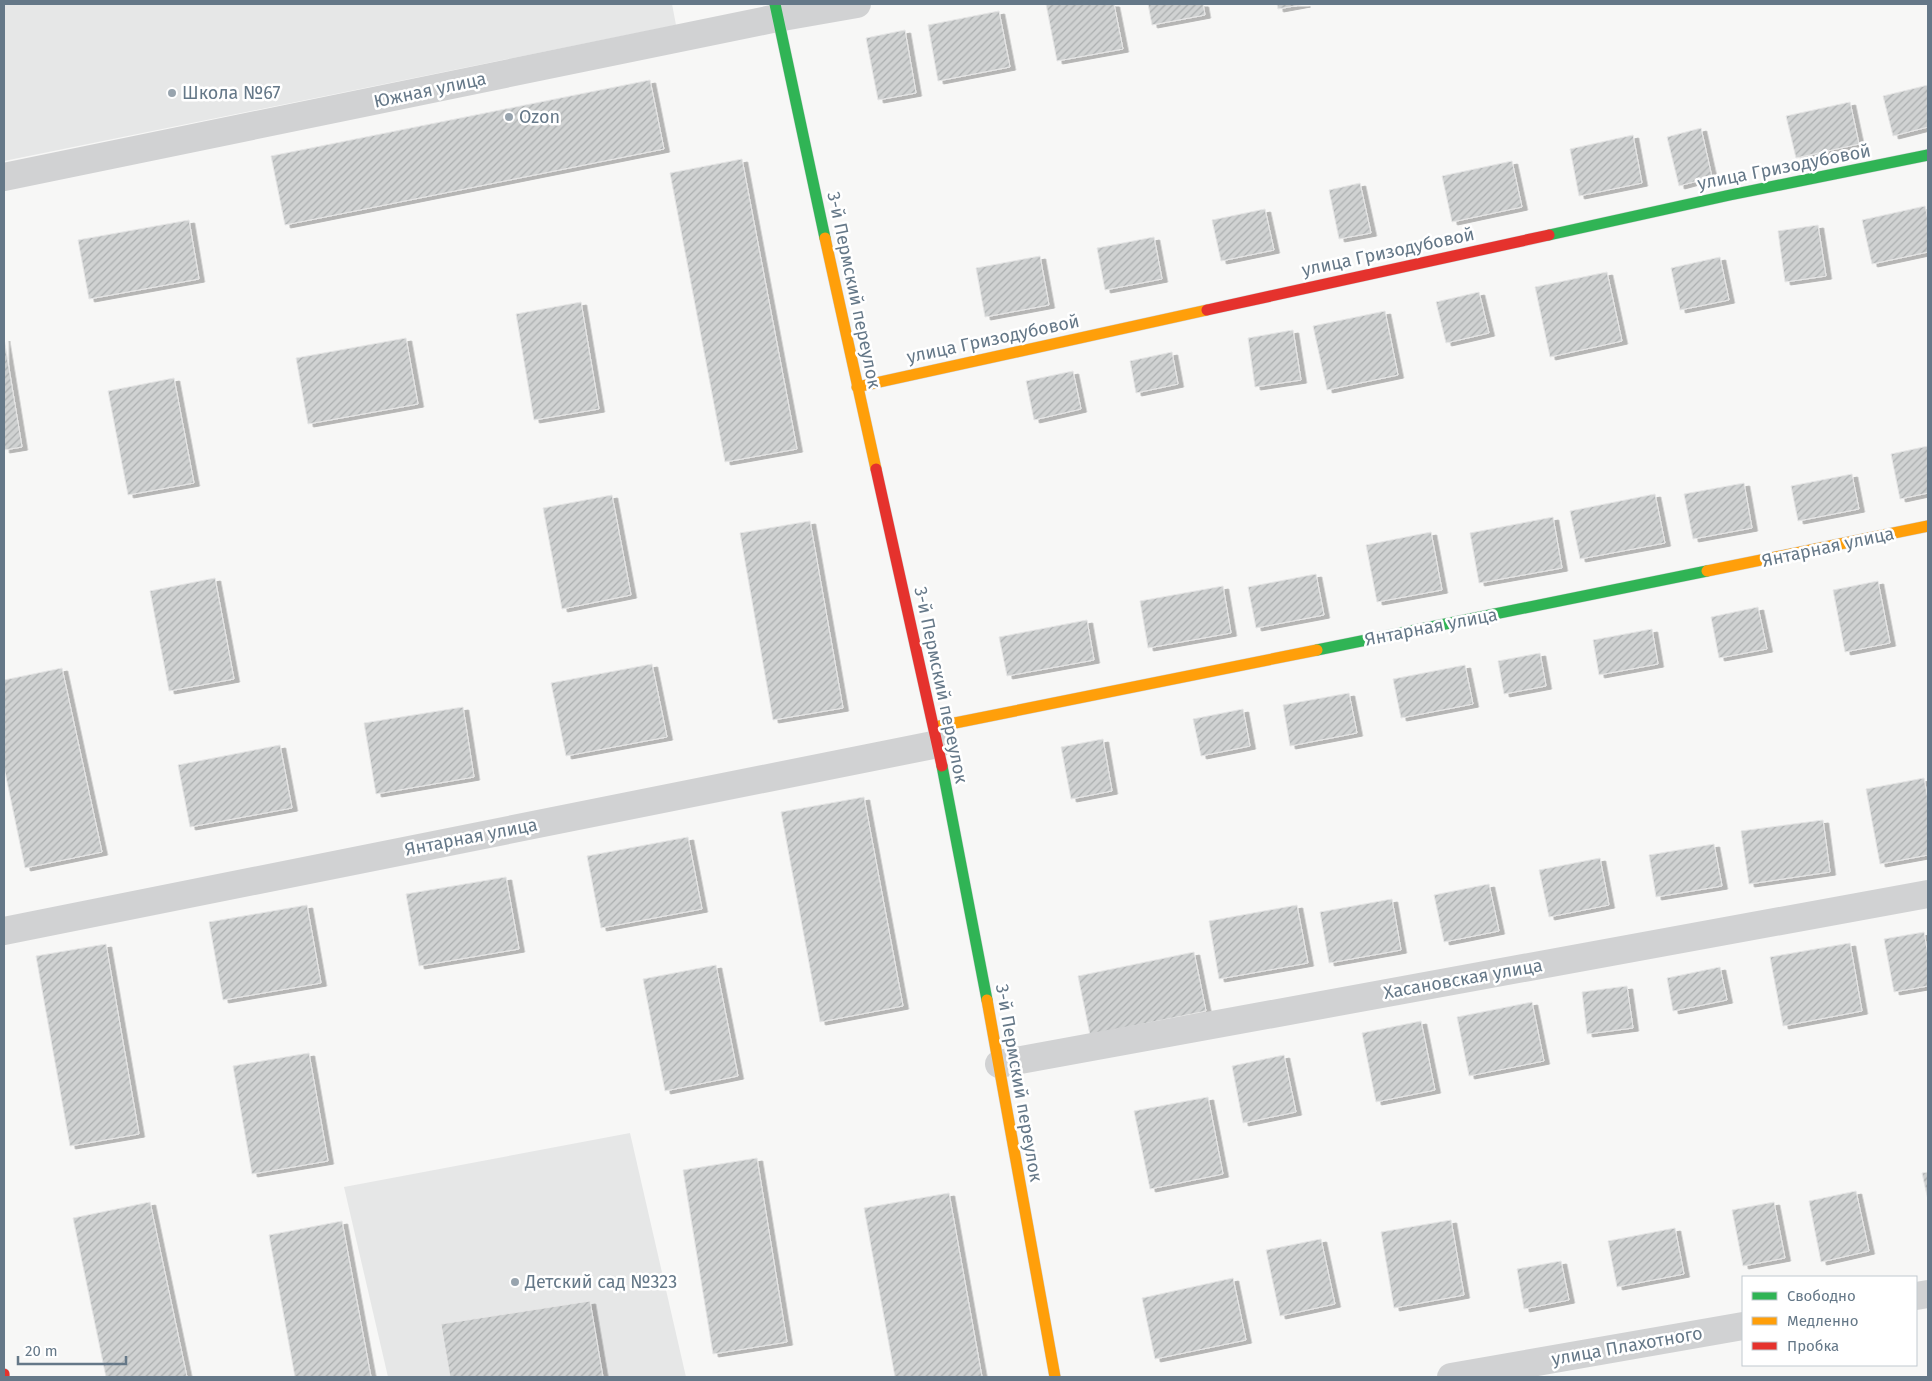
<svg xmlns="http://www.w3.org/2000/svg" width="1932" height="1381" font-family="'Fira Sans',sans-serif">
<defs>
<pattern id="building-hatch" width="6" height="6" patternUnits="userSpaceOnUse" patternTransform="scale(1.25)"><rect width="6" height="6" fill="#d0d2d2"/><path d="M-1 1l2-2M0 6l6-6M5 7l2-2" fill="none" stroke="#acafb0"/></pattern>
<filter id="shadow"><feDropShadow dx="5.5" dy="3" stdDeviation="0" flood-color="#0004"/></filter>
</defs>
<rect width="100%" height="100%" fill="#f7f7f6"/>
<path fill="#e6e7e7" d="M4 4H672L676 25 4 161Z
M630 1133 686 1377H388L344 1187Z"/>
<path fill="url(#building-hatch)" stroke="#e6e6e6" filter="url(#shadow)" d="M1046 4H1114L1123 49 1057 61Z
M1148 4H1203L1205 15 1152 25Z
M1277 4H1305L1278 9Z
M999 11 1010 67 938 81 928 25Z
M905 30 916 93 878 100 866 38Z
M650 80 664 149 285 225 271 156Z
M1928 85V127L1893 136 1883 96Z
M1850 102 1859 144 1796 158 1786 116Z
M1701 128 1712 177 1679 186 1667 137Z
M1633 135 1642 183 1579 196 1570 149Z
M742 159 797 449 725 462 670 173Z
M1512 161 1522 207 1452 222 1442 176Z
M1360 183 1371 233 1339 239 1329 190Z
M1925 206 1928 220V252L1872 264 1862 220Z
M1265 209 1274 250 1221 261 1212 220Z
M189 220 199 279 89 299 78 240Z
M1818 225 1826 276 1785 282 1778 231Z
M1154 237 1162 279 1105 290 1097 248Z
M1040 256 1049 305 985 317 976 268Z
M1720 257 1729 300 1680 310 1671 268Z
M1607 272 1622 341 1550 357 1535 287Z
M1479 292 1489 333 1446 343 1436 302Z
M581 302 599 409 534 420 516 314Z
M1385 311 1398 375 1327 390 1313 326Z
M1293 330 1301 380 1255 387 1248 338Z
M4 338 22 447 4 450Z
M406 338 418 404 308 424 296 358Z
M1172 352 1178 384 1136 393 1130 361Z
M1073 371 1081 409 1034 420 1026 381Z
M174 378 194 483 128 495 108 391Z
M1928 446V493L1900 499 1891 454Z
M1852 474 1859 509 1798 521 1791 486Z
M1744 483 1752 528 1693 539 1684 494Z
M1655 494 1665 543 1580 559 1570 511Z
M612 495 631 595 562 609 543 508Z
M1553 517 1562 568 1479 583 1470 533Z
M810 521 843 708 773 720 740 533Z
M1431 532 1442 590 1377 602 1366 545Z
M1316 574 1324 615 1256 628 1248 587Z
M215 578 234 679 169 691 150 591Z
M1878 581 1890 643 1845 652 1833 590Z
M1223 586 1231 633 1148 648 1140 601Z
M1758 607 1767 649 1719 658 1711 617Z
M1087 620 1094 660 1007 676 999 637Z
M1652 629 1658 664 1599 675 1593 640Z
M1540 653 1546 686 1504 694 1498 661Z
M652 664 667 737 566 756 551 683Z
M1465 665 1473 704 1401 718 1393 679Z
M62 668 102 852 25 868 4 767V680Z
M1349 693 1357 733 1290 746 1283 705Z
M463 707 474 777 376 794 364 723Z
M1243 709 1250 746 1201 756 1193 719Z
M1103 739 1112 791 1071 799 1061 747Z
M280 745 292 808 190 827 178 765Z
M1924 778 1928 800V855L1880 864 1866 789Z
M864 797 903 1006 820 1022 781 812Z
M1823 820 1830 872 1749 884 1741 831Z
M688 837 702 909 601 928 587 856Z
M1714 844 1722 886 1656 897 1649 855Z
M1600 858 1609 905 1549 917 1539 870Z
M506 877 519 949 419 966 406 894Z
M1489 884 1499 931 1444 942 1434 895Z
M1392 899 1401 950 1329 963 1320 912Z
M307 905 321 983 223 1000 209 922Z
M1297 905 1308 963 1219 979 1209 921Z
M1924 932 1928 955V986L1894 992 1884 939Z
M1850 943 1862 1011 1783 1026 1770 957Z
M106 944 139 1134 70 1146 36 956Z
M1194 952 1206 1011 1090 1035 1078 976Z
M716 965 738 1076 665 1091 643 979Z
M1720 967 1727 1000 1673 1011 1667 978Z
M1627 986 1633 1028 1587 1034 1582 992Z
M1532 1002 1544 1061 1469 1076 1457 1017Z
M1421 1021 1435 1090 1376 1102 1362 1033Z
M309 1053 328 1161 252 1174 233 1066Z
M1284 1055 1296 1112 1243 1123 1232 1066Z
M1208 1097 1223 1174 1150 1189 1134 1111Z
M757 1158 787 1342 713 1354 683 1170Z
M1928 1172V1200L1922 1173Z
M1856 1191 1869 1251 1821 1262 1809 1201Z
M949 1193 982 1377H895L864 1208Z
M150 1202 187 1377H106L73 1218Z
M1774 1202 1785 1258 1743 1266 1732 1210Z
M1451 1220 1464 1295 1394 1308 1381 1232Z
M342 1221 371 1377H295L269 1235Z
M1675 1228 1684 1274 1617 1287 1608 1241Z
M1321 1239 1335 1304 1280 1316 1266 1250Z
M1561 1261 1569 1300 1524 1309 1517 1269Z
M1233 1278 1246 1340 1155 1359 1142 1298Z
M590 1301 603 1377H450L441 1324Z"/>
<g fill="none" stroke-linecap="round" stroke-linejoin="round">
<g stroke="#d2d4d6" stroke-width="12">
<path id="fast" d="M775 4 825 238
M1549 235 1730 195 1928 155
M1317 650 1707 571
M942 766 987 1000"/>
</g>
<g stroke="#d2d4d6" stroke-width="12">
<path id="slow" d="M825 238 876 469
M857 387 1207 310
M1707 571 1928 526
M935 727 1317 650
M987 1000 1055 1377"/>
</g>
<g stroke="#d2d4d6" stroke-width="12">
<path id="jam" d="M1207 310 1549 235
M876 469 942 766
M4 1374V1377"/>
</g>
<path stroke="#d1d2d3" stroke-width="28" d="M4 177 777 18 857 4
M4 931 938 744
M999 1064 1928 894
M1916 1296 1928 1294
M1451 1377 1743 1326"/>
<use href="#fast" stroke="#30b455" stroke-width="11"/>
<use href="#slow" stroke="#ff9f0a" stroke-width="11"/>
<use href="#jam" stroke="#e5322d" stroke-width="11"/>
</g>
<g fill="#98a4ae" stroke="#fff" stroke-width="2">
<circle cx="172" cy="93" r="5"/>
<circle cx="509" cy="117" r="5"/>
<circle cx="515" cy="1282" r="5"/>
</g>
<g text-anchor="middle" stroke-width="5" stroke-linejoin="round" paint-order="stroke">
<g font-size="18" fill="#657888" stroke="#fff">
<text transform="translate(430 90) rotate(-12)" y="6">Южная улица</text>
<text transform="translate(1784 167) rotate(-11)" y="6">улица Гризодубовой</text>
<text transform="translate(1388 252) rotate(-12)" y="6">улица Гризодубовой</text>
<text transform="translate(854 290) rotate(78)" y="6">3-й Пермский переулок</text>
<text transform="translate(993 339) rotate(-12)" y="6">улица Гризодубовой</text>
<text transform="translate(1828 547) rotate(-12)" y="6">Янтарная улица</text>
<text transform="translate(1431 627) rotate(-11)" y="6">Янтарная улица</text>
<text transform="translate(941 685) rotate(78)" y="6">3-й Пермский переулок</text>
<text transform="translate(471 837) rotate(-11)" y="6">Янтарная улица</text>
<text transform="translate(1463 979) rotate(-10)" y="6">Хасановская улица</text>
<text transform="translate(1019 1083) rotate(80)" y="6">3-й Пермский переулок</text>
<text transform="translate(1627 1346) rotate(-10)" y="6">улица Плахотного</text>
</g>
<g font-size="18" fill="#657888" stroke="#fff" text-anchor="start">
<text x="182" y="99">Школа №67</text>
<text x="519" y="123">Ozon</text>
<text x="525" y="1288">Детский сад №323</text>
</g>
</g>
<rect width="1932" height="1381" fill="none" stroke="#657888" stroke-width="10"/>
<rect x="1742" y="1276" width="175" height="90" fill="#ffffff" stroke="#c1c9cf"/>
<rect x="1752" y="1292" width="25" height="8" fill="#30b455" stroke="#c1c9cf"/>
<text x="1787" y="1301" font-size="15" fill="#657888">Свободно</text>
<rect x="1752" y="1317" width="25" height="8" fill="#ff9f0a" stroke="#c1c9cf"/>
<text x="1787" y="1326" font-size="15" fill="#657888">Медленно</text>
<rect x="1752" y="1342" width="25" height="8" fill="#e5322d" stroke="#c1c9cf"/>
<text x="1787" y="1351" font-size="15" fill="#657888">Пробка</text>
<path d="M18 1356v8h108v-8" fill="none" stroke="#657888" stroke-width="2.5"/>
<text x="25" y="1356" font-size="15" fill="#657888" stroke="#ffffff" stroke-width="4" paint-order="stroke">20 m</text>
</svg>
